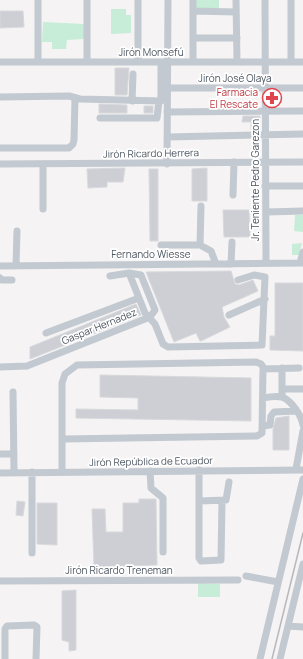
<svg xmlns="http://www.w3.org/2000/svg" width="303" height="659" font-family="Manrope,sans-serif">
<rect width="100%" height="100%" fill="#f5f3f3"/>
<path fill="#c7edd8" d="M196 0H219V9H196Z
M111 9H126V15H131V33L111 34Z
M43 22 84 24V39L67 40 66 49H52V42H42Z
M295 215H303V232L294 231Z
M302 243 299 255H292V244Z
M198 583 220 584V597H198Z"/>
<path fill="#cdcfd4" stroke="#d7d9dd" d="M0 11H23L24 27 0 28Z
M115 68H129L127 95H115Z
M99 104 127 105V113H99Z
M144 106H153V113H144Z
M243 116H260V130H251V122H242Z
M125 168 123 182H107V187L88 188 87 169Z
M207 168V201H192V169Z
M149 169H158V241H150Z
M223 210H249L250 237H224Z
M231 271 235 284 239 285 253 280 258 291 222 307 224 317 230 327 201 341H200L196 333 174 342 146 272Z
M275 283H303V351L270 350V336H275Z
M136 304 141 315 30 359V347Z
M100 375 251 378V421L76 418V409L138 410V398L100 397Z
M289 416V450H273V429L276 418Z
M139 499H156L157 565 94 567 92 509H105L106 532H123V503H139Z
M17 501 25 502 23 516 16 515Z
M37 503H57V545L37 544Z
M76 590V650L69 651V642L62 640V591Z"/>
<g fill="none" stroke-linecap="round" stroke-linejoin="round">
<path stroke="#c2c9d0" stroke-width="7" d="M236 0 237 62
M265 0 266 263
M291 0V62
M193 11 236 12
M193 38H237
M0 62H303
M38 62V0
M87 62V0
M138 62V0
M193 62V0
M167 88H303
M0 97 69 96 80 99 161 101V62
M132 101 133 74
M167 112 303 111
M100 118H157L159 101
M167 137 303 134
M0 148H69L73 144 74 140 75 98
M0 164 303 162
M167 164 168 0
M265 186H303
M233 195 234 162
M201 206 200 245 211 251 216 264
M43 209V164
M266 212 303 211
M161 245H200
M300 263 303 252
M231 264 232 242
M16 265 17 231
M0 266 303 263
M129 273 145 313 155 324 163 344 168 347 262 345 265 277 254 275 238 280
M0 278 2 280H12
M229 315 265 299
M46 333 139 298
M0 367 27 366 150 317 155 310 141 275 129 273 110 276
M263 369 299 368
M282 389H303
M13 392 14 472
M282 397V368
M263 398C268 397 277 396 282 397 292 401 301 415 303 425
M263 426 270 425 271 416 274 412 296 411
M0 454H14
M296 469 303 431
M199 470V558L201 561 221 560 222 501
M150 471 151 488 163 498V552
M62 472V383L65 374 77 365 256 362 261 364 263 367 262 433 257 436 63 439
M0 473 303 470
M199 501 226 500 229 482
M32 553V472
M246 576 278 582
M0 581 238 580
M288 626 303 627
M5 659V629L7 626 34 625 37 627 36 659
M260 659 303 479
M280 659 303 564"/>
<path stroke="#b6b8bc" stroke-width="1.5" d="M272 659 303 533"/>
</g>
<defs>
<g id="pharmacy-ring" transform="scale(1)"><circle r="9.5" fill="#fff" stroke="#e0444e" stroke-width="1.5"/><path d="M-2-6h4v4h4v4h-4v4h-4v-4h-4v-4h4Z" fill="#e0444e"/></g>
</defs>
<g fill-rule="evenodd">
<use href="#pharmacy-ring" x="272" y="98"/>
</g>
<g text-anchor="middle" stroke-width="3.5" stroke-linejoin="round" paint-order="stroke">
<g font-size="10" fill="#4c555f" stroke="#fff">
<text x="151" y="56">Jirón Monsefú</text>
<text x="235" y="82">Jirón José Olaya</text>
<text transform="translate(151 153) rotate(-1)" y="4">Jirón Ricardo Herrera</text>
<text transform="translate(255 180) rotate(-90)" y="4">Jr. Teniente Pedro Garezon</text>
<text x="151" y="258">Fernando Wiesse</text>
<text transform="translate(99 326) rotate(-22)" y="4">Gaspar Hernadez</text>
<text transform="translate(151 461) rotate(-1)" y="4">Jirón República de Ecuador</text>
<text x="119" y="574">Jirón Ricardo Treneman</text>
</g>
<g font-size="10" fill="#be3a42" stroke="#fff" text-anchor="end">
<text x="258" y="96">Farmacia<tspan x="258" dy="12">El Rescate</tspan></text>
</g>
</g>
</svg>
